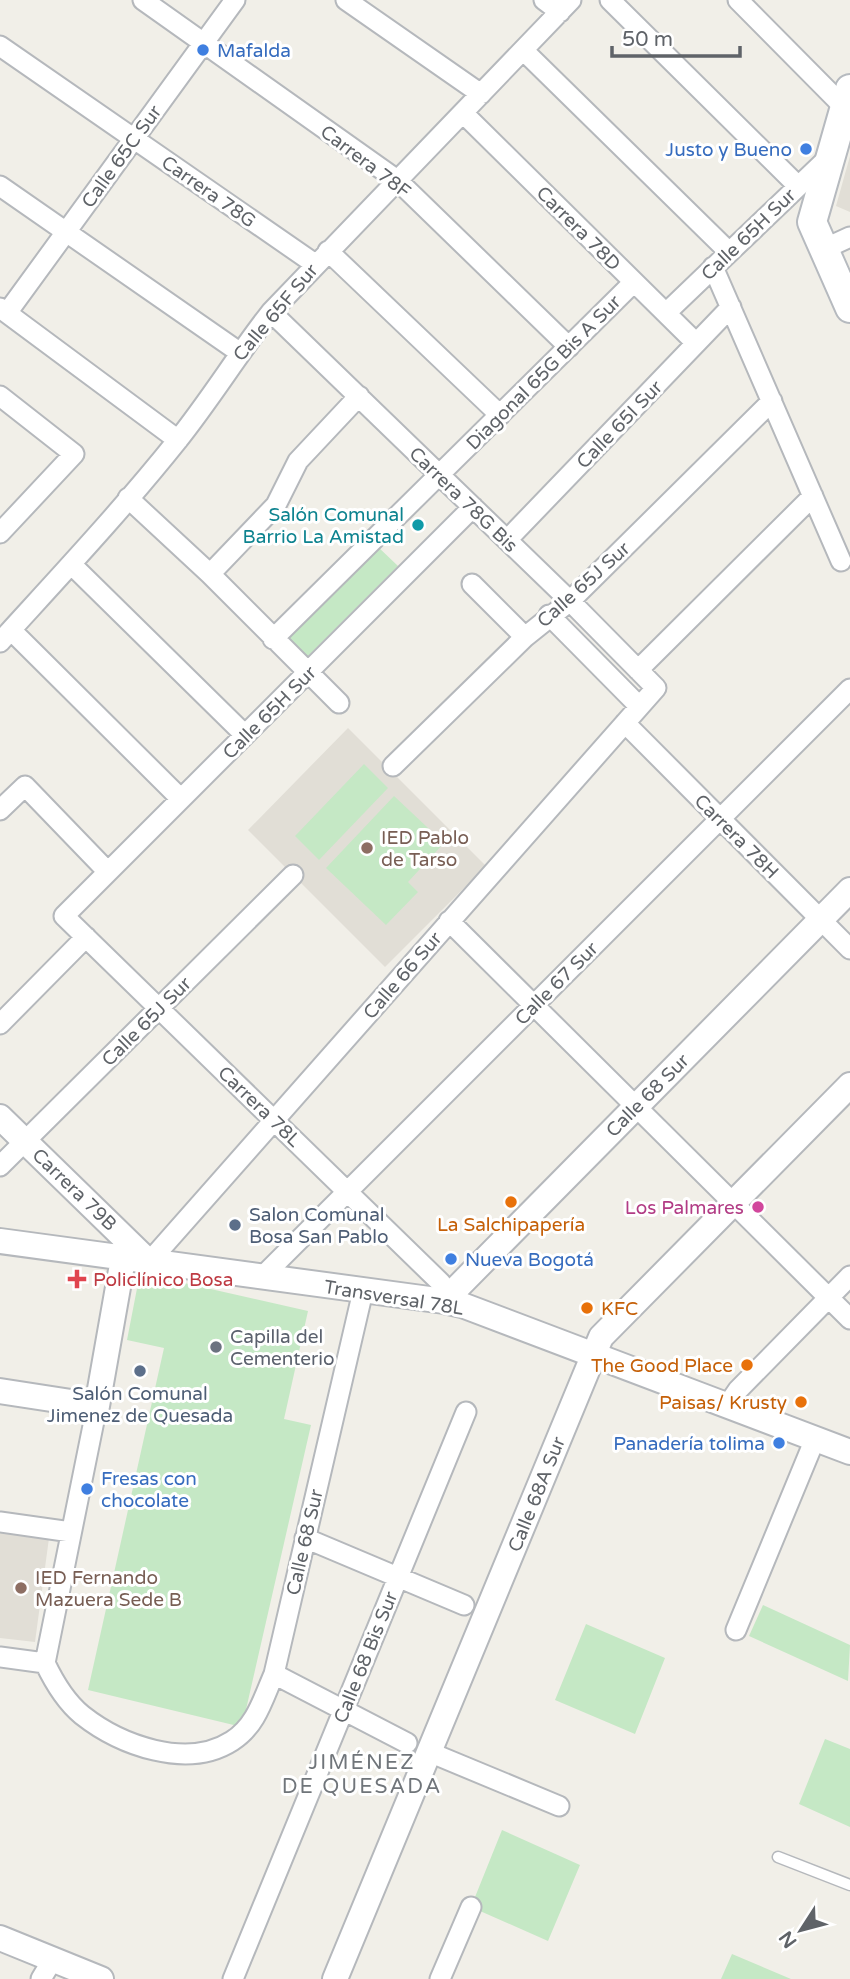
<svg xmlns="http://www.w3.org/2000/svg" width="850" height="1979" font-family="'Varela Round',sans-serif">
<rect width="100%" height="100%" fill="#f1efe8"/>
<path fill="#e1ded6" d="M850 156V212L836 206Z
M348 728 486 866 385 967 248 830Z
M0 1531 49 1538 35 1642 0 1638Z"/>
<path fill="#c5e8c5" d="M376 545 398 566 307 657 286 635Z
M364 764 388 788 319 860 295 836Z
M394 796 444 843 408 882 418 892 386 925 326 868Z
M140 1273 308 1311 284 1419 311 1425 242 1727 88 1690 164 1348 127 1340Z
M763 1605 850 1645 848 1681 749 1636Z
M586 1624 665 1658 635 1734 555 1700Z
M825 1739 850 1749V1827L799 1804Z
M502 1830 580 1865 548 1941 471 1907Z
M732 1954 791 1979H721Z"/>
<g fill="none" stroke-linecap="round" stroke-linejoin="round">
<g stroke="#b5b8bc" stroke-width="13">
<path id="service" d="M778 1857 850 1885"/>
</g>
<g stroke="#b5b8bc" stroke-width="23">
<path id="minor" d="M143 0 397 180 569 347
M346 0 481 94
M544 0 560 12
M610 0 798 186
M738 0 845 108
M0 46 315 264
M523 50 729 252
M463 113 696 343
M0 186 239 352
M824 249 850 237
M328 251 500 415
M713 267 841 561
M0 308 178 440
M7 313 235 0
M666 313 829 157
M0 396 74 454 0 533
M128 498 210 574 339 703
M507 540 731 307
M71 564 245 735
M210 574 276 505 298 461 359 396
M472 584 525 637
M549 615 639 706
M11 630 181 799
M273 639 634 282
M0 642C60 576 121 511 177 441 210 400 238 354 271 312L571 0
M638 670 813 496
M625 723 850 949
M393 766 525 637 570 601 772 401
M0 810 25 786 108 872
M449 921 850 1319
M0 1024 86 937
M0 1166 293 875
M149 1262 656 688 570 601 271 312
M262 1277 850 689
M444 1301 445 1291 441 1283 64 916 473 507
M727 1406 738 1390 850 1276
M0 1522 71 1532
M305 1538 464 1605
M736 1630 815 1439
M0 1657 45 1663C54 1682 65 1701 82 1715 120 1745 187 1770 232 1741 256 1726 263 1699 274 1674L363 1291
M45 1663 97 1406
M274 1674 407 1743
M429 1752 559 1806
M41 1979 53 1959
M233 1979 466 1412
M440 1979 471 1907"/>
</g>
<g stroke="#b5b8bc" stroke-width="28">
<path id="tertiary" d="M0 1117 149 1262
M0 1241 444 1301 462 1305 850 1452
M444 1301 850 890
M0 1391 97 1406 123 1259
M0 1938 101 1979
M335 1979 601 1337 850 1085"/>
</g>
<g stroke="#b6babf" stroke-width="32">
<path id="secondary" d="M850 89 812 222 850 308"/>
</g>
<use href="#service" stroke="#fff" stroke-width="10"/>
<use href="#minor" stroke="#fff" stroke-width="19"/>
<use href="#tertiary" stroke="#fff" stroke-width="24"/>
<use href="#secondary" stroke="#fff" stroke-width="28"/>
</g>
<g fill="#3f7fe0" stroke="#fff" stroke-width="2.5">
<circle cx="203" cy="50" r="7"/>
<circle cx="806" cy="149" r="7"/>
<circle cx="451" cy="1259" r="7"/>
<circle cx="779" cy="1443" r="7"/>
<circle cx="87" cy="1489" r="7"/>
</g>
<circle fill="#0f9aa8" stroke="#fff" stroke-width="2.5" cx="418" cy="525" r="7"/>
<g fill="#8d6e63" stroke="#fff" stroke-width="2.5">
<circle cx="367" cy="848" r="7"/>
<circle cx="21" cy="1588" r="7"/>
</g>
<g fill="#e8710a" stroke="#fff" stroke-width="2.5">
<circle cx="511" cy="1202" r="7"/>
<circle cx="587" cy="1308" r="7"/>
<circle cx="747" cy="1365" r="7"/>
<circle cx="801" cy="1402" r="7"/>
</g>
<circle fill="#d1479c" stroke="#fff" stroke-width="2.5" cx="758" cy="1207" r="7"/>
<g fill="#5c6f8a" stroke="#fff" stroke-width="2.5">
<circle cx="235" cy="1225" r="7"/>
<circle cx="140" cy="1371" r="7"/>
</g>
<path fill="#e0444e" stroke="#fff" stroke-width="2.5" d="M73.5 1268.5h7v7h7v7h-7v7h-7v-7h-7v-7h7z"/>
<circle fill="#6b7280" stroke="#fff" stroke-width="2.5" cx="216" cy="1347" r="7"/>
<g text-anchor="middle" stroke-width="6" stroke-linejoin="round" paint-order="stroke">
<g font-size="19" fill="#366cbe" stroke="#fff" text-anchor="start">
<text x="217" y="57">Mafalda</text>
<text x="792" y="156" text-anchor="end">Justo y Bueno</text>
<text x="465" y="1266">Nueva Bogotá</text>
<text x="765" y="1450" text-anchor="end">Panadería tolima</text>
<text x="101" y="1485">Fresas con<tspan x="101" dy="22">chocolate</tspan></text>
</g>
<g font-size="19" fill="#5f6368" stroke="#fff">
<text transform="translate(121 156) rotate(-54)" y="7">Calle 65C Sur</text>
<text transform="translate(366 161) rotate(37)" y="7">Carrera 78F</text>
<text transform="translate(209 191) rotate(35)" y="7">Carrera 78G</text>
<text transform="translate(579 228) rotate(45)" y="7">Carrera 78D</text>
<text transform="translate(748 234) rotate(-44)" y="7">Calle 65H Sur</text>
<text transform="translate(275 312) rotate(-50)" y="7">Calle 65F Sur</text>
<text transform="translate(543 372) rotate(-45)" y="7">Diagonal 65G Bis A Sur</text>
<text transform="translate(619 424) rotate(-46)" y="7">Calle 65I Sur</text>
<text transform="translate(464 499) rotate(44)" y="7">Carrera 78G Bis</text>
<text transform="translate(583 584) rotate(-42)" y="7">Calle 65J Sur</text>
<text transform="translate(269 712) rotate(-45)" y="7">Calle 65H Sur</text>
<text transform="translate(737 836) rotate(45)" y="7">Carrera 78H</text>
<text transform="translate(402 975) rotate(-49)" y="7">Calle 66 Sur</text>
<text transform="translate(556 983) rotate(-45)" y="7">Calle 67 Sur</text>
<text transform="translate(146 1021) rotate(-45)" y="7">Calle 65J Sur</text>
<text transform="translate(647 1095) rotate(-45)" y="7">Calle 68 Sur</text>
<text transform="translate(260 1106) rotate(44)" y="7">Carrera 78L</text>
<text transform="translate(75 1189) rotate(44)" y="7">Carrera 79B</text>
<text transform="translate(394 1297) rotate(9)" y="7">Transversal 78L</text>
<text transform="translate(536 1494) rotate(-68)" y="7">Calle 68A Sur</text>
<text transform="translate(304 1542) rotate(-77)" y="7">Calle 68 Sur</text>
<text transform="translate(365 1657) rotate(-68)" y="7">Calle 68 Bis Sur</text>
</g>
<g font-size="19" fill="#0d838f" stroke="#fff" text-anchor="end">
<text x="404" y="521">Salón Comunal<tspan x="404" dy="22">Barrio La Amistad</tspan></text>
</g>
<g font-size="19" fill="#785e54" stroke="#fff" text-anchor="start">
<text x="381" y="844">IED Pablo<tspan x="381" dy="22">de Tarso</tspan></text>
<text x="35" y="1584">IED Fernando<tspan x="35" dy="22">Mazuera Sede B</tspan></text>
</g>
<g font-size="19" fill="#b23c85" stroke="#fff" text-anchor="end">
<text x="744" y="1214">Los Palmares</text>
</g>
<g font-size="19" fill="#4e5e75" stroke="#fff" text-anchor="start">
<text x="249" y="1221">Salon Comunal<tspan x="249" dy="22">Bosa San Pablo</tspan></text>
<text x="140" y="1400" text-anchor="middle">Salón Comunal<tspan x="140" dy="22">Jimenez de Quesada</tspan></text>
</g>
<g font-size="19" fill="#c56008" stroke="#fff" text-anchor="end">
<text x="511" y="1231" text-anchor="middle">La Salchipapería</text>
<text x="601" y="1315" text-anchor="start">KFC</text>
<text x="733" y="1372">The Good Place</text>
<text x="787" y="1409">Paisas/ Krusty</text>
</g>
<g font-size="19" fill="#be3a42" stroke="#fff" text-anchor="start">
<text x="93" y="1286">Policlínico Bosa</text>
</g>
<g font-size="19" fill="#5b616d" stroke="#fff" text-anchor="start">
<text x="230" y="1343">Capilla del<tspan x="230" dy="22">Cementerio</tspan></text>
</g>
<g font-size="21" letter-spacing="2" fill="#70757a" stroke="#fff">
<text x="362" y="1769">JIMÉNEZ<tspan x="362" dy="24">DE QUESADA</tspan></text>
</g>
</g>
<g transform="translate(801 1930) rotate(234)" stroke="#ffffff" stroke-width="5" paint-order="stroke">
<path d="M0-5L12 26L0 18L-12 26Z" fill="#5f6368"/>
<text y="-10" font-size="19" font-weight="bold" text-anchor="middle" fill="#5f6368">N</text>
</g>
<path d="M612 46v10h128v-10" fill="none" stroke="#5f6368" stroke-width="3.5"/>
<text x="622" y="46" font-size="21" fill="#5f6368" stroke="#ffffff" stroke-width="5" paint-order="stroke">50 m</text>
</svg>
